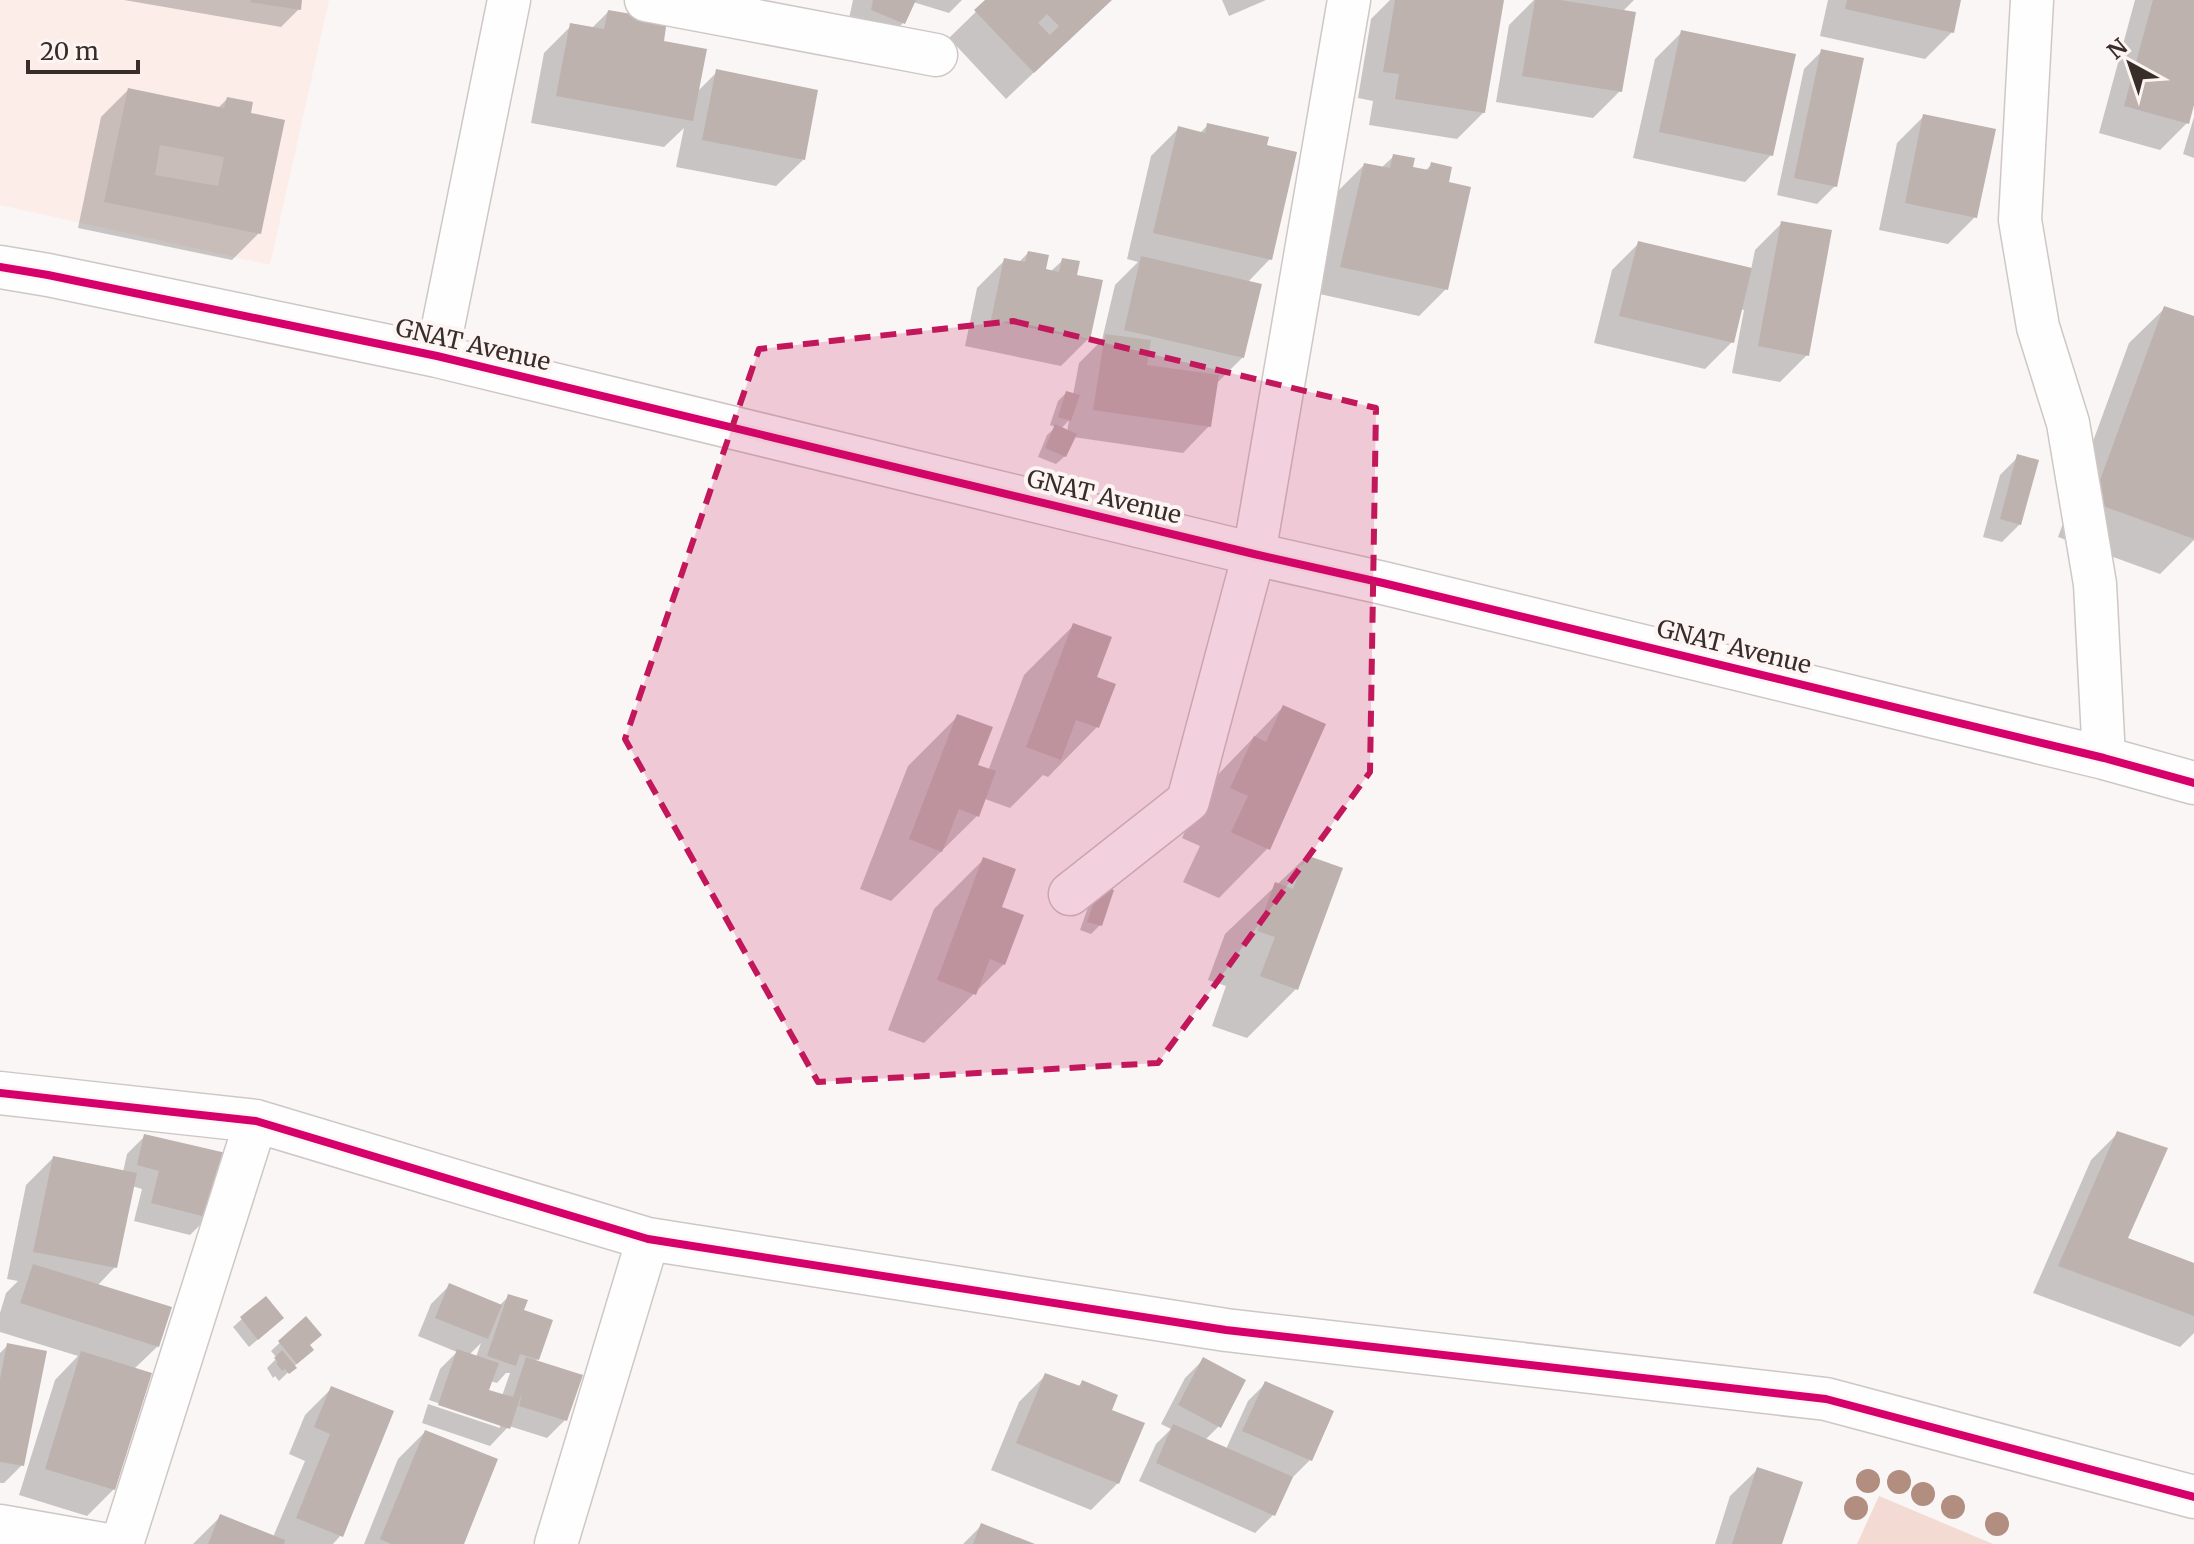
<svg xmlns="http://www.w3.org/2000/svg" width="2194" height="1544" font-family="Merriweather,serif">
<rect width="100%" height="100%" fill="#faf6f5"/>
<path fill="#fcede8" d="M0 0H329L270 265 0 205Z"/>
<path fill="#f3dad2" d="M1879 1496 1993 1544H1857Z"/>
<path fill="#0003" fill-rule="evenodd" d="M124 0H300L299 9 281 27Z
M853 0H962L949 13 913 2 903 23 876 50 845 37Z
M988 0H1110L1006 99 949 38Z
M1222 0H1266L1229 16Z
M1390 0H1502L1484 112 1457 139 1369 125 1373 101 1358 98 1371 19Z
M1534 0H1634L1622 12 1620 91 1593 118 1496 102 1509 25Z
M1828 0H1959L1952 32 1925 59 1820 36Z
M2135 0H2194V97L2187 123 2160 150 2099 133Z
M608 12 662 42 697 92 717 72 803 160 776 186 676 167 684 128 664 147 531 123 544 53 571 26 591 29Z
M1682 32 1771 155 1745 182 1633 158 1655 59Z
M1822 51 1835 186 1817 204 1777 195 1804 69Z
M128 90 218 108 227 99 249 115 259 233 232 260 78 228 101 117Z
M1924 116 1975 217 1948 244 1879 230 1897 143Z
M2194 117V158L2183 154Z
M1208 125 1270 259 1247 283 1243 357 1216 384 1209 426 1183 453 1073 437 1065 456 1056 464 1038 457 1047 435 1056 427 1050 425 1058 401 1066 393 1073 395 1079 363 1102 340 1115 285 1138 262 1127 259 1151 156 1178 129 1200 133ZM1069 420 1067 432 1061 429Z
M1394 156 1411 168 1425 171 1432 164 1446 184V289L1419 316 1315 293 1337 192 1364 165 1381 168Z
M1782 223 1807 355 1780 382 1732 373 1744 310 1740 309 1732 342 1705 369 1594 343 1612 270 1639 243 1751 270 1755 250Z
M1028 253 1044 271 1050 272 1063 260 1075 276 1088 339 1061 366 965 346 977 288 1004 261 1018 263Z
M2165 308 2194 319V540L2160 574 2058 537 2129 343Z
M2018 457 2020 524 2002 542 1983 537 2000 475Z
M1074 625 1094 678 1113 685 1097 727 1048 777 1043 775 1010 808 985 799 977 816 891 901 860 889 908 766 958 716 975 766 988 771 1024 675Z
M1283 707 1268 848 1219 898 1183 882 1200 846 1182 838 1205 788Z
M1306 857 1297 988 1247 1038 1212 1026 1226 986 1208 980 1225 934Z
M984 859 1000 908 1004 964 924 1043 888 1030 934 909Z
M1100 887V925L1091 934 1080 930 1092 896Z
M2118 1133 2125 1239 2194 1265V1333L2180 1347 2033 1293 2091 1160Z
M145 1136 208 1217 190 1235 134 1221 142 1189 132 1186 115 1267 97 1286 158 1346 134 1369 114 1489 87 1516 19 1495 55 1380 78 1356 0 1332V1313L6 1293 18 1281 7 1279 26 1185 53 1158 123 1172 127 1154Z
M449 1286 499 1306 509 1296 522 1312 550 1321 536 1362 565 1420 547 1438 509 1426 490 1446 422 1423 428 1404 500 1428V1424L429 1400 440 1369 457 1352 418 1336 431 1304ZM481 1343 476 1357 469 1355ZM506 1373H510L502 1396 487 1391 490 1381 497 1383Z
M265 1298 273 1326 249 1347 233 1327Z
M306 1318 308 1346 303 1358 279 1381 275 1376 273 1378 267 1368 277 1358 271 1351Z
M8 1345 22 1465 4 1483H0V1353Z
M1203 1360 1219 1426 1205 1440 1226 1449 1248 1401 1266 1383 1331 1412 1310 1460 1292 1478 1273 1515 1255 1533 1139 1481 1156 1444 1171 1429 1161 1424 1185 1378Z
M1046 1375 1077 1388 1082 1382 1109 1411 1118 1483 1091 1510 991 1470 1019 1402Z
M332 1388 341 1535 333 1544H193L221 1516 273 1537 305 1461 289 1454 305 1415Z
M425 1432 461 1544H364L398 1459Z
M1757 1470 1780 1544H1715L1730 1496Z
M982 1525 1030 1544H963Z"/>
<path fill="#bdb2ae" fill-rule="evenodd" d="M251 0H302L301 10 250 2Z
M873 0H916L905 24 871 10Z
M985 0H1112L1034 73 974 10ZM1047 14 1059 26 1050 35 1038 23Z
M1395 0H1504L1485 113 1395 99 1399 74 1383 72Z
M1535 0H1560L1636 12 1622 92 1522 76Z
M1847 0H1961L1954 33 1845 9Z
M2153 0H2194V105L2189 124 2124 106Z
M608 10 667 20 664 41 707 49 693 121 556 96 570 23 604 29Z
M1681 30 1796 54 1773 156 1659 132Z
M1821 49 1864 58 1837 187 1794 178Z
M716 69 818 90 805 160 702 140Z
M128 88 224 108 227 97 253 102 251 113 285 120 261 234 104 202ZM160 145 224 157 218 186 155 175Z
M1923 114 1996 129 1977 218 1905 203Z
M1207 123 1269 137 1267 145 1297 152 1272 260 1153 233 1178 126 1205 133Z
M1393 154 1415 158 1413 167 1429 170 1431 162 1452 167 1449 182 1471 187 1448 290 1340 267 1364 163 1390 168Z
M1781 221 1832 230 1809 356 1758 346Z
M1638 241 1752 268 1734 343 1619 316Z
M1028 251 1049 255 1046 269 1059 272 1062 258 1080 261 1077 275 1103 280 1090 340 991 320 1004 258 1025 262Z
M1141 256 1262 284 1244 358 1124 330Z
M2164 306 2194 316V539L2092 502Z
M1105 334 1151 340 1147 365 1219 375 1211 427 1093 410Z
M1066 391 1080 395 1071 421 1058 417Z
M1055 424 1077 434 1066 457 1045 448Z
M2017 454 2039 460 2021 525 2000 519Z
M1073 623 1112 637 1097 677 1116 684 1099 728 1076 720 1061 760 1026 747Z
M1283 705 1326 724 1270 850 1231 832 1248 796 1230 788 1254 736 1266 742Z
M957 714 993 727 978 765 996 771 979 817 959 809 942 852 909 839Z
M1306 855 1343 868 1298 990 1260 976 1275 937 1257 931 1275 882 1293 889Z
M983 857 1016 869 1002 907 1024 915 1005 965 990 959 976 995 937 980Z
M1100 885 1114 890 1102 926 1087 922Z
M2117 1131 2168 1148 2128 1238 2194 1263V1316L2058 1266Z
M144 1134 226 1153 210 1218 151 1203 159 1171 137 1165Z
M53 1156 137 1173 117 1268 33 1252Z
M33 1264 172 1307 159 1347 20 1303Z
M449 1283 502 1305 488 1339 435 1318Z
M508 1294 528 1300 524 1310 553 1320 539 1360 520 1354 516 1366 487 1356Z
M266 1296 284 1318 258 1340 240 1317Z
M306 1316 322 1335 310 1345 314 1350 297 1364 278 1341Z
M7 1343 47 1351 24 1466 0 1462V1379Z
M457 1349 499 1363 489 1390 513 1397 526 1357 583 1375 567 1421 519 1406 522 1392 510 1429 438 1405Z
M282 1350 297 1368 289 1374 285 1369 282 1371 276 1363 278 1362 274 1358Z
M81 1351 152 1373 115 1490 45 1469Z
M1203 1357 1246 1380 1221 1428 1178 1405Z
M1045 1373 1080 1386 1082 1380 1118 1395 1112 1410 1145 1423 1119 1484 1016 1443Z
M1265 1381 1334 1411 1312 1461 1242 1431Z
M331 1386 394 1411 343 1537 296 1518 330 1434 314 1427Z
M1173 1424 1293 1477 1275 1516 1156 1463Z
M425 1430 498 1459 464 1544H391L380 1539Z
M1757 1467 1803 1482 1782 1544H1732Z
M220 1514 285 1540 284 1544H208Z
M981 1523 1035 1544H973Z"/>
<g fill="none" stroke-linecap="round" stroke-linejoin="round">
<g stroke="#cfc7c5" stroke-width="45">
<path id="street" d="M646 0 936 55
M2032 0 2020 220 2038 327 2068 423 2095 584 2104 758
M0 267 48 275 437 356 1254 554 1383 583 2104 758 2194 783
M437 356 509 0
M1070 894 1188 801 1254 554 1349 0
M0 1093 256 1121 648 1239 1226 1330 1826 1399 2194 1497
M0 1526 102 1544
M122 1544 256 1121
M556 1544 648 1239"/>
</g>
<use href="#street" stroke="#fefefe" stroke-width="42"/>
<g stroke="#fcf5f3" stroke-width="13">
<path id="cycleway" d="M0 267 48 275 437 356 1254 554 1383 583 2104 758 2194 783
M0 1093 256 1121 648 1239 1226 1330 1826 1399 2194 1497"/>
</g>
<use href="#cycleway" stroke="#d6006c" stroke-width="8"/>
</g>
<g fill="#b18e80">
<circle cx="1868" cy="1481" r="12"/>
<circle cx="1899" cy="1482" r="12"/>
<circle cx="1923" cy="1494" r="12"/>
<circle cx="1953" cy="1507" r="12"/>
<circle cx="1856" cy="1508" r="12"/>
<circle cx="1997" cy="1524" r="12"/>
</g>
<path fill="#c2185b" fill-opacity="0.2" stroke="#c2185b" stroke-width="6" stroke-dasharray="16 10" stroke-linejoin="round" d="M1013 321 1376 408 1370 772 1158 1063 818 1082 625 739 759 349Z"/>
<g text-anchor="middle" stroke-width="8" stroke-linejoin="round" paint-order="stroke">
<g font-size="24" fill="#392d29" stroke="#fcf5f3">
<text transform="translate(473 345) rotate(13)" y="8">GNAT Avenue</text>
<text transform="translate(1104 497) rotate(14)" y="8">GNAT Avenue</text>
<text transform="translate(1734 647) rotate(14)" y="8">GNAT Avenue</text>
</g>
</g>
<g transform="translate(2130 64) rotate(320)" stroke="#fcf5f3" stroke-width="6" paint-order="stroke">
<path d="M0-6L14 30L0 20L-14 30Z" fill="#392d29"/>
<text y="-12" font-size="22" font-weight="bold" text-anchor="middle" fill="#392d29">N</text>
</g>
<path d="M28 60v12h110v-12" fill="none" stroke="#392d29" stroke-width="4"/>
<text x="40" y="60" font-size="24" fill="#392d29" stroke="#fcf5f3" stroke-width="6" paint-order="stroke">20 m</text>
</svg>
